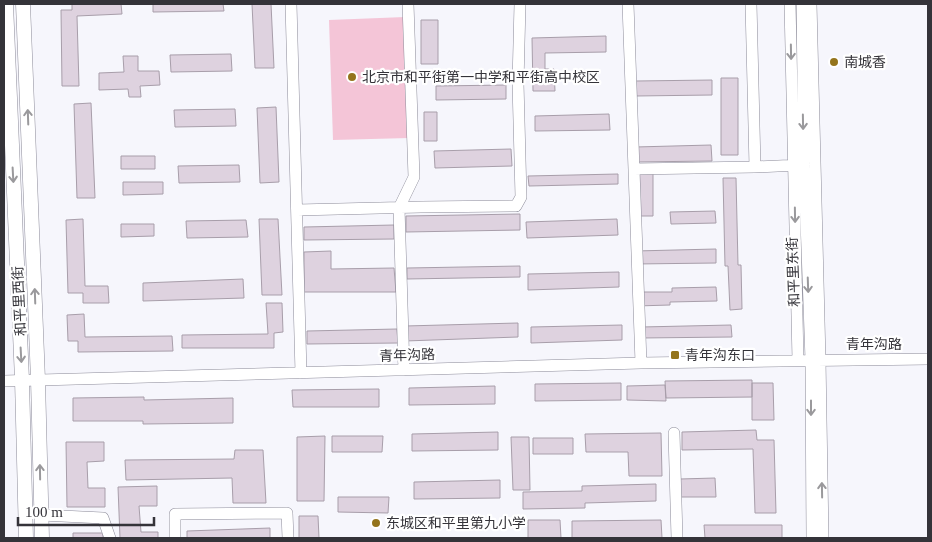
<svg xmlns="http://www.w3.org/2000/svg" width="932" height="542" font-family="'Times New Roman','Noto Sans SC',serif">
<rect width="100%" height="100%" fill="#f6f6fc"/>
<path fill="#f4c5d7" d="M405 17 409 138 333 140 329 20Z"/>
<path fill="#ded2df" stroke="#a89eaa" d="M72 4H121L122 14 77 16 79 86H62L61 10H72Z
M153 4H223L224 11 153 12Z
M252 4H271L274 68H255Z
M421 20H438V64H421Z
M606 36V52L545 53V69H554L555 91H533L532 38Z
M231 54 232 71 171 72 170 55Z
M123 56H138V71H159L160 85 140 86 141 97H129L128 89 99 90V73L124 72Z
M721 78H738V155H721Z
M712 80V95L636 96V81Z
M506 85V99L436 100V86Z
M91 103 95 198H77L74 104Z
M276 107 279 182 260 183 257 108Z
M235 109 236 126 175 127 174 110Z
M424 112H437V141H424Z
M609 114 610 130 535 131V116Z
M711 145 712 161 635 162V147Z
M511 149 512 166 435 168 434 151Z
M121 156H155V169H121Z
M239 165 240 182 179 183 178 166Z
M637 173H653V216H638Z
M618 174V184L529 186 528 176Z
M723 178H736L738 265H741L742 309 730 310 728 266H725Z
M123 182H163V194L123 195Z
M715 211 716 223 671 224 670 212Z
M520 214V230L406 232V216Z
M83 219 85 286H108L109 303H83V293H68L66 220Z
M259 219H278L282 295H262Z
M617 219 618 235 527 238 526 222Z
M246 220 248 237 187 238 186 221Z
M121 224H154V236L121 237Z
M394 225V239L304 240V227Z
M716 249V263L635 264V251Z
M331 251V269L394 268 396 292H304V252Z
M520 266V277L407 279V268Z
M619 272V287L528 290V274Z
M243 279 244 298 143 301V283Z
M716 287 717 301 670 302V305L636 306V292H672V288Z
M266 303H282L283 332 274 333V348H182V335L268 334Z
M84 314 85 337 172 336 173 351 78 352V341H68L67 315Z
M518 323V337L405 341V326Z
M622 325V340L531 343V327Z
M731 325 732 337 641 338V327Z
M397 329 398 343 307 344V331Z
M752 380V397L666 398 665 381Z
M621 383V400L535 401V384Z
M752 383H773L774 420H752Z
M665 385 666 401 627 400V386Z
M495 386V404L409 405V388Z
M379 389V407H293L292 390Z
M144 397V400L233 398V423L143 424V421H73V398Z
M756 430 757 440H774L776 513H755L753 449 682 450V432Z
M498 432V450L412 451V434Z
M661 433 662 476H629L628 452H586L585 434Z
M325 436 324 501H297V437Z
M332 436H383L382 452H332Z
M511 437H529L530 490H513Z
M533 438H573V454H533Z
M66 442H104V461L87 462 88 488H105V507H67Z
M235 450H263L266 503H233L232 478 126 480 125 460 234 459Z
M715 478 716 497H681L680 479Z
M500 480V498L414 499V482Z
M656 484V501L585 503V508L523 509V492L582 491V486Z
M157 486V506H139L141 532H158V538H120L118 487Z
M338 497H389L388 513 338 512Z
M299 516H318L319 538H299Z
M528 520H560L561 538H528Z
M661 520 662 538H572V521Z
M704 525H782V538H705Z
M270 528V538H187V531Z
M73 533H103V538H73Z"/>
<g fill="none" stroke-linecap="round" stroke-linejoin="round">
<g stroke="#8d8c9a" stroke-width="12">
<path id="minor" d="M291 4 301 373
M628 4 641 363
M751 4 755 167 799 165
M790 4 798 360
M802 4 804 165 811 360 812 538
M811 4 820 360 823 538
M634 169 755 167
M297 210 421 207 516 206 521 197 518 83 520 4
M404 370 399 208 414 177 408 4
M4 381 641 363 928 359
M674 433 677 538
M41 515 103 518 110 538
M175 538V514L287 513 288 538"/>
</g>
<g stroke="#8d8c9a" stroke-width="15">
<path id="major" d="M6 4 22 380 26 538
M23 4 38 380 42 538"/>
</g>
<use href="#minor" stroke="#fff" stroke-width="11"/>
<use href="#major" stroke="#fff" stroke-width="14"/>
</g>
<defs><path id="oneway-shaft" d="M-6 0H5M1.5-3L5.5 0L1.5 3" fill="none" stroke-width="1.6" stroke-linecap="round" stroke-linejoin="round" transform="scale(1.25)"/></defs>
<g stroke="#9a999c">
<use href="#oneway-shaft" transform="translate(791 52) rotate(89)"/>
<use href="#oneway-shaft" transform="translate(28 117) rotate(-92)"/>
<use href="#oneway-shaft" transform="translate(803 122) rotate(89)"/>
<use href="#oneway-shaft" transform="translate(13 175) rotate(87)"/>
<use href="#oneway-shaft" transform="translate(795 215) rotate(89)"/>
<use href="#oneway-shaft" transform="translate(808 285) rotate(88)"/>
<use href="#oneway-shaft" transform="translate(35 296) rotate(-92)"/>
<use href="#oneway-shaft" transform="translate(21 355) rotate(87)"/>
<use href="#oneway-shaft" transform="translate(811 408) rotate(90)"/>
<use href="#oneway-shaft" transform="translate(40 472) rotate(-91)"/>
<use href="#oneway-shaft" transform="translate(822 490) rotate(-91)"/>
</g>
<g fill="#94741c" stroke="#fff" stroke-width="2">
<circle cx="834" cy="62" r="5"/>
<circle cx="352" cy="77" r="5"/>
<rect x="670" y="350" width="10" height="10" rx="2.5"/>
<circle cx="376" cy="523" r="5"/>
</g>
<g text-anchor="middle" stroke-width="4.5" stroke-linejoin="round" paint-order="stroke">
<g font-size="14" fill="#343339" stroke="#fff" text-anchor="start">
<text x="844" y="67">南城香</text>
<text x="362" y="82">北京市和平街第一中学和平街高中校区</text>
<text x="685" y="360">青年沟东口</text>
<text x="386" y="528">东城区和平里第九小学</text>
</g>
<g font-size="14" fill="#343339" stroke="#fff">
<text transform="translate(793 272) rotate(-92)" y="5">和平里东街</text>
<text transform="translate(19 301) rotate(-93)" y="5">和平里西街</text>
<text x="874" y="349">青年沟路</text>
<text transform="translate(407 355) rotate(-2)" y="5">青年沟路</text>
</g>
</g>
<rect width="932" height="542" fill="none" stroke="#343339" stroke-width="10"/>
<path d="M18 517v8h136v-8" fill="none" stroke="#343339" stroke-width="2.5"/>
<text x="25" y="517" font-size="15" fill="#343339" stroke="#ffffff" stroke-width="4" paint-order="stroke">100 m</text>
</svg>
